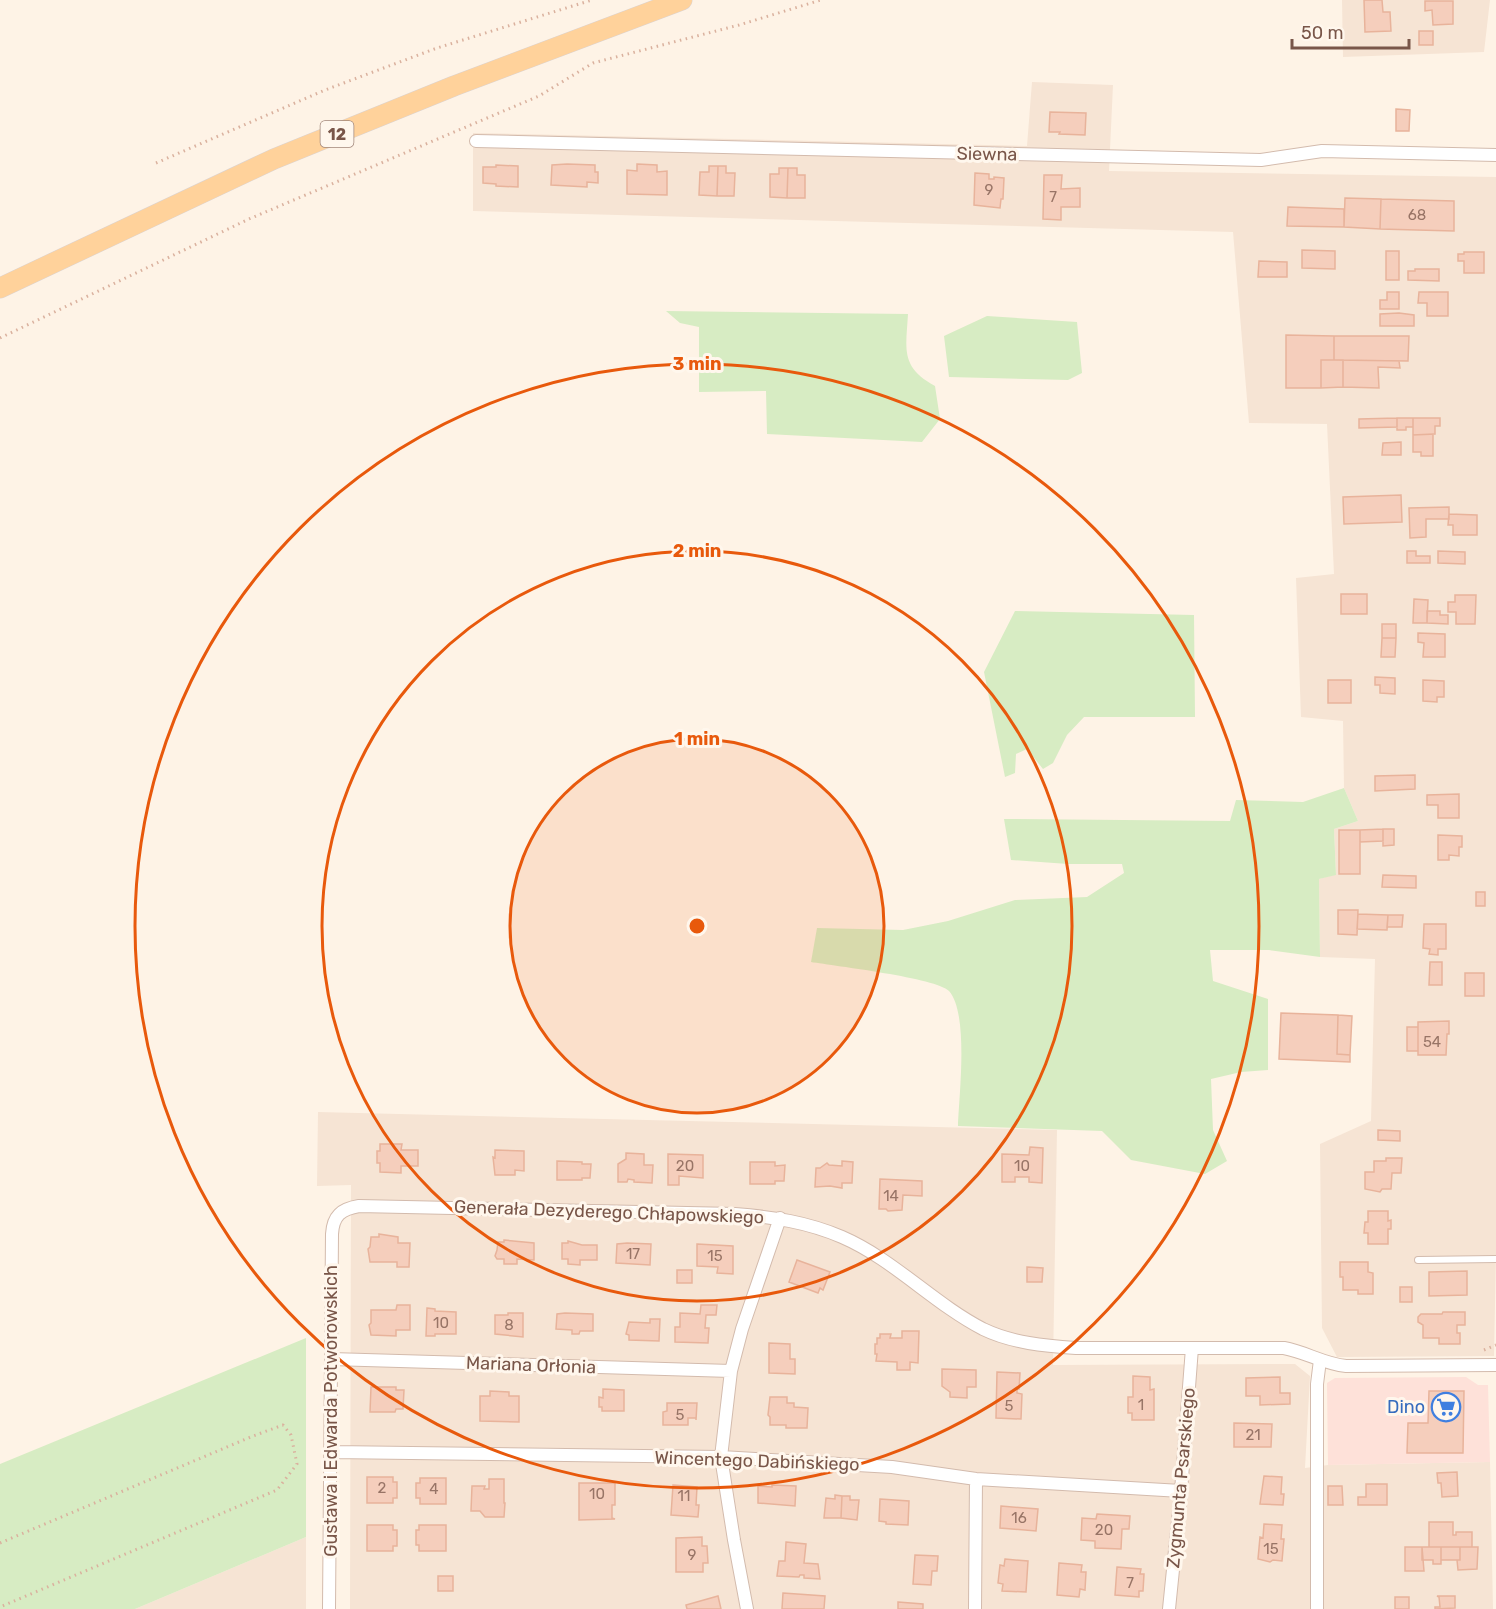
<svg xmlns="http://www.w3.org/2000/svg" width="1496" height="1609" font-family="Rubik,sans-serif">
<rect width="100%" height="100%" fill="#fef3e6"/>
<path fill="#f6e4d4" d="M1342 0H1490L1484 52 1343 57Z
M1032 82 1113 85 1109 171 1496 177V1253L1494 1356 1337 1357 1322 1328 1320 1144 1371 1121 1375 959 1320 957 1319 879 1336 874 1334 829 1358 821 1344 788 1343 721 1301 717 1296 578 1334 574 1327 424 1249 423 1233 232 473 211V133L1027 146Z
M318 1112 1057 1130 1053 1365 1295 1364 1310 1376 1305 1468 1328 1465 1490 1462 1493 1609H350L351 1185 317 1186Z
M306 1537V1609H135Z"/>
<path fill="#fee1d9" d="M1466 1377 1478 1385H1488L1490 1462 1328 1465 1327 1383 1335 1378Z"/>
<path fill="#d7ecc3" d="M666 311 908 314C906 349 900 367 935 386L940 419 922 442 767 434 766 391 699 392V327L680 323Z
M987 316 1077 322 1082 373 1068 380 949 377 944 336Z
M1015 611 1194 615 1195 717H1084L1067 735 1053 763 1043 769 1027 749 1016 754 1015 773 1005 777 984 672Z
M1344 788 1358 821 1334 829 1336 875 1319 879 1320 957 1269 950H1210L1213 981 1268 999V1070L1241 1072 1211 1079 1213 1130 1227 1161 1205 1174 1131 1160 1102 1131 958 1126C959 1096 969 1013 949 991 937 978 835 966 811 962L817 928 903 930 948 921 1015 900 1087 897 1124 873 1122 864H1068L1011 860 1004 819 1230 821 1236 800 1303 802Z
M306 1338V1537L135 1609H0V1464Z"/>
<path fill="#f5cebc" stroke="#e8b39b" stroke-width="1.5" d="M1364 0H1382L1383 12H1390L1391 31 1365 32Z
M1425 1H1453V24L1433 25 1432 10 1425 11Z
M1419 31H1433V45H1419Z
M1396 109 1410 110 1409 131H1396Z
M1050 112 1086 113 1085 135 1059 134 1060 132H1049Z
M567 164 595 165V172H598V183L587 182V187L551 185 552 165Z
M637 164 657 165V172L667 171V195L627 194V170L637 171Z
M496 165 518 166V187L496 186V184L483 183V167H496Z
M709 166H718L717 196 699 195 700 172H709Z
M718 166H726V173H735L734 196H717Z
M779 168H788L787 198 770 197V174H779Z
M788 168H797V175H805V198H787Z
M975 173 989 174V179H994V177L1004 178 1003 199H1001L1000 208 974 205Z
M1044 175H1062L1061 189 1080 188V207H1061V220L1043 219Z
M1345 198 1381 199 1380 229 1344 227Z
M1381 199 1454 201V231L1380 229Z
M1288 207 1344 209V227L1287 226Z
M1302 250 1335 251V269L1302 268Z
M1386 251H1399V280H1386Z
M1464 252H1484V273H1464V261H1458V254H1464Z
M1259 261 1287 262V277H1258Z
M1415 269H1439V281L1408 280V271H1415Z
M1387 292H1399V309H1380V300H1387Z
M1419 292H1448V316H1427V303H1418Z
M1399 313 1414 315V326H1380V314Z
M1286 335 1334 336V360H1321V388H1286Z
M1334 336H1409L1408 361 1334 360Z
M1321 360H1343V387L1321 388Z
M1343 360 1399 361 1400 368 1378 367 1379 388 1343 387Z
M1397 418V427L1359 428V419Z
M1397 418H1413V427H1406V430H1397Z
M1413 418H1440V426H1435V434L1413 435Z
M1433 434V456H1421V452H1413V435Z
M1401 442V455H1382L1383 443Z
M1401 495 1402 522 1344 524 1343 497Z
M1449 507V519H1426V537L1410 538 1409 508Z
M1449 514 1477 515V535H1453V525H1448Z
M1407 551H1416V556H1430V563H1407Z
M1438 551 1465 552V564L1438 563Z
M1341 594H1367V614H1341Z
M1455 595H1476L1475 624H1456V612H1448V602H1455Z
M1414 599 1428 600 1427 623H1413Z
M1427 611H1440V615H1448V624L1427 623Z
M1382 624H1396V638H1382Z
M1418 633 1445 634V657H1423L1424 643 1418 642Z
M1382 638H1396L1395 657H1381Z
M1375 677 1395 678V694L1380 693V685H1375Z
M1328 680H1351V703H1328Z
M1423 680 1444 681V697H1437V702L1423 701Z
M1415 775V789L1375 791V776Z
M1459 794V818H1438V805H1427V795Z
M1383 829V841L1360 842V830Z
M1383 829H1394V845L1383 846Z
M1339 830H1360V874H1339Z
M1438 835 1462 836V847H1459V856L1449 855V860H1438Z
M1383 875 1416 876V888L1382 887Z
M1476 892H1485V906H1476Z
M1338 910H1358L1357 935 1338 934Z
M1358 914 1388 915 1387 930 1357 929Z
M1388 915H1403L1402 927H1387Z
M1424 924H1446V949H1438V955L1429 954 1430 949 1423 948Z
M1430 962H1442V985H1429Z
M1465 973H1484V996H1465Z
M1281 1013 1338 1015 1337 1054 1350 1055V1062L1279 1059Z
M1338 1015 1352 1016 1350 1055 1337 1054Z
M1449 1021V1034H1447L1446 1055H1418V1022Z
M1407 1027H1418V1051H1407Z
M1378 1130 1400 1131V1141L1378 1140Z
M380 1144H402L401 1150H418V1166H401V1173L380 1172V1163H377V1151H380Z
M1030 1147 1043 1148 1042 1183 1029 1182V1177H1015V1182H1002V1154L1029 1155Z
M495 1150 524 1151V1171L515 1170V1175H495L493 1157 495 1158Z
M626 1153 644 1154V1165H653L652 1183 634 1182V1180L628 1179 627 1182H618V1164L626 1159Z
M668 1154 703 1155V1178L679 1176V1185H668Z
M1386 1158H1402L1401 1173H1392L1391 1189H1382L1380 1192 1365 1189V1172H1374V1161H1386Z
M557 1161 582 1162V1164H591L590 1178H582V1180H557Z
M842 1161 853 1162 852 1183H842V1188L830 1186 815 1187 816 1168H820L827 1163 829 1165 842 1166Z
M750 1162H775V1166L785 1165 784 1181H775V1184H750Z
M880 1179 922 1181V1196L903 1195 902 1210 888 1211 886 1209H879Z
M1368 1211H1388V1221L1391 1220V1229H1388V1244H1368V1233H1364L1365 1222H1368Z
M379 1234 398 1237V1243H410L409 1267H397V1262H370L368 1249 370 1247 371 1237H379Z
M504 1240 534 1243V1260L517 1259V1264H504V1259H497L495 1256 497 1250 498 1242H504Z
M568 1241 582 1245H597V1260H580V1265L568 1264V1259H562V1243H568Z
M627 1243 651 1244 650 1265 616 1263 617 1244Z
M697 1244 733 1246V1274L717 1273 718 1267 697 1266Z
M797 1260 830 1272 823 1290 820 1288 818 1293 789 1282Z
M1340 1262H1368V1272L1373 1273V1294H1358V1290H1343V1277H1340Z
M1027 1267 1043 1268 1042 1282H1027Z
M677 1270H692V1283H677Z
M1467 1271V1295L1429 1296V1272Z
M1400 1287H1412V1302H1400Z
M397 1305H410V1330H396V1336L371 1335 369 1325 371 1323V1310H396Z
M701 1305H717L716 1315H706L705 1328H709L708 1343 675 1342V1327H680V1313L700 1314Z
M427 1308 435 1309V1311L456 1312V1334H435V1336H426Z
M1443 1312H1465V1325H1457V1333H1460V1344H1439V1338H1423V1325L1418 1322V1317L1421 1314H1442Z
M508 1313H523V1337L495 1334V1315H508Z
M565 1313 593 1314V1331H580L579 1334H572V1330L556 1329 557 1314Z
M650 1319H660L659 1341 629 1340V1335L626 1334 629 1322 650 1323Z
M902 1331H919L918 1363 910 1362V1370H897V1362L876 1361 877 1354H875V1344H877V1338H880V1334H891L890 1338H902Z
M769 1343 790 1344V1359H795V1374L769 1373Z
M942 1369 976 1370V1387H967V1398L950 1397V1392L942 1386Z
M997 1372 1020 1373 1019 1389H1017V1393L1022 1394 1021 1419 996 1418Z
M1133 1376 1150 1377V1390L1154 1389V1420H1132V1413H1128V1397H1133Z
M1280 1377V1393H1290V1404L1260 1405V1396H1246V1378Z
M371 1387H396V1390H404L403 1409H396L395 1412H370Z
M603 1389 624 1390V1411H602V1407H599V1397L603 1398Z
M490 1391 509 1392V1396H519V1422L480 1421V1396H490Z
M1429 1391H1464L1463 1453H1407L1408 1423H1428Z
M770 1397H787V1403H794V1407L808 1408 807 1428H786V1425H770V1417L768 1415Z
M667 1403H697L696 1420V1418H688V1425H663V1412L667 1411Z
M1234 1423 1272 1424 1271 1447H1234Z
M1457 1472 1458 1496 1442 1497 1441 1483H1438L1437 1473Z
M1264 1476 1282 1477 1281 1494H1284L1283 1505 1260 1504Z
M367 1477H393V1482H397V1498H393V1503H367Z
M420 1478H446V1504H420V1498H416V1483H420Z
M489 1479H504V1503H505L504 1517H485L480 1511H471L472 1486H485L484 1489H489Z
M579 1483H615V1505H612V1518L615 1519 579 1520Z
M1366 1484H1387V1505H1358V1497H1366Z
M673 1485 697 1487 696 1505H699L698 1517 671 1515Z
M772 1485 796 1486 795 1506 758 1503V1486L772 1487Z
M1328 1486H1342L1343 1505H1328Z
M835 1495 842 1496 841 1518H824L826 1498 835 1499Z
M842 1496H850V1500H859L857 1520 841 1518Z
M880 1499 909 1501 908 1525 886 1524V1522L879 1521Z
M1001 1506 1038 1509 1036 1531 1000 1528Z
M1097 1514 1130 1516 1129 1529H1122L1121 1549 1095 1548V1541L1081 1540 1082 1518 1096 1519Z
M1429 1522H1453V1535H1456V1532H1472V1547H1429Z
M1264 1524 1282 1525 1281 1539H1284L1282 1561 1273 1560 1270 1562 1258 1559 1260 1537 1263 1538Z
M367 1525H393V1530H397V1546H393V1551H367Z
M419 1525H446V1551H419V1545H416V1530H419Z
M702 1537V1546H707L708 1563H703V1572H676V1538Z
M786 1542 806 1544 804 1563 818 1564 820 1579 804 1578V1575H800L799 1577 777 1576 779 1561H785Z
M1405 1547H1422L1424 1571H1405Z
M1422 1547H1441V1564H1433V1560H1422Z
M1441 1547H1460V1560H1441Z
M1460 1547H1478L1477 1569 1458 1570 1457 1560H1460Z
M915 1555 938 1556 937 1571H932L931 1585 913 1584Z
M1005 1559 1028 1561 1026 1592 1002 1591 1003 1584 998 1583 1000 1565 1004 1566Z
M1059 1563 1082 1565 1081 1572H1086L1085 1590 1080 1589 1079 1597 1057 1595Z
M1117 1567 1141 1569 1140 1574H1144L1143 1591H1139V1597L1115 1595Z
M438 1576H453V1591H438Z
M783 1593 825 1596 824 1609H782Z
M718 1596 721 1609H687L686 1605Z
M1437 1596H1455V1608L1435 1609V1607H1440L1439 1597Z
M1395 1597H1409V1609H1395Z
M898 1602 923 1604V1609H898Z"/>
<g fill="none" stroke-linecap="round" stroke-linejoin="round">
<g stroke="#d3bbad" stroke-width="8">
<path id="service" d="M1418 1260 1496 1259"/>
</g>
<g stroke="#d3bbad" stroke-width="14">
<path id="minor" d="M476 141 1261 160 1322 151 1496 155
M331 1359 731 1371
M332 1452 721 1457 892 1467 976 1479 1181 1491
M329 1609 332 1234C333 1216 341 1209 359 1206L735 1214C773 1217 807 1222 842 1237 893 1259 933 1303 983 1329 1012 1343 1045 1346 1076 1348H1284C1306 1352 1324 1364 1346 1366L1496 1365
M747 1609 734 1540 721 1457 731 1371 742 1329 780 1218
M975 1609 976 1479
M1169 1609 1181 1491 1192 1348
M1317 1609V1384L1320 1360"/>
</g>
<g stroke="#dcd3d0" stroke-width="21">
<path id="primary" d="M0 288 274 159 454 86 682 0"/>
</g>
<path stroke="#dab19e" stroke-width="3" stroke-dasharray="1.5 4.5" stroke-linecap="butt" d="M156 163 325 90 437 48 592 0
M0 338 249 219 539 96 593 63 739 25 821 0
M1484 1350 1496 1345
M0 1543 253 1436 283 1425 291 1435 297 1464 277 1490 0 1607"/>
<use href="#service" stroke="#fff" stroke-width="6"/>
<use href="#minor" stroke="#fff" stroke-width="12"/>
<use href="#primary" stroke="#ffd29b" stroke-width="20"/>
</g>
<circle cx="697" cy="926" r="187" fill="#e8590c" fill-opacity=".12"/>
<g fill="none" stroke="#e8590c" stroke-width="3">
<circle cx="697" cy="926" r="187"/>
<circle cx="697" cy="926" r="375"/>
<circle cx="697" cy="926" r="562"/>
</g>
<defs>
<g id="supermarket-ring" transform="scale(1.5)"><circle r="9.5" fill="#fff7ed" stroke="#3f7fe0" stroke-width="1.5"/><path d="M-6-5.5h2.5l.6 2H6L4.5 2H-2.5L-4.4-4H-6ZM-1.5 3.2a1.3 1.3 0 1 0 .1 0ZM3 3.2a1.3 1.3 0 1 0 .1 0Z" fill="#3f7fe0"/></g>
</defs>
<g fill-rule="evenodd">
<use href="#supermarket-ring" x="1446" y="1407"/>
</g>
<g text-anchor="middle" stroke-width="6" stroke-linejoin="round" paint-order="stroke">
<g font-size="15" fill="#987466">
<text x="989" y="195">9</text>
<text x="1053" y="202">7</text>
<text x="1417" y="220">68</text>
<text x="1432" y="1047">54</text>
<text x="685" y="1171">20</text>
<text x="1022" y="1171">10</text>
<text x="891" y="1201">14</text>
<text x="633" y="1259">17</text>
<text x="715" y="1261">15</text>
<text x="441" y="1328">10</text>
<text x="509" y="1330">8</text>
<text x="1141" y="1410">1</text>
<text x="1009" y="1411">5</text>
<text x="680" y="1420">5</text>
<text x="1253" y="1440">21</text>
<text x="382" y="1493">2</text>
<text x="434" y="1494">4</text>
<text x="597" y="1499">10</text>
<text x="684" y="1501">11</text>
<text x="1019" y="1523">16</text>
<text x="1104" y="1535">20</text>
<text x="1271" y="1554">15</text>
<text x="692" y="1560">9</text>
<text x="1130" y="1588">7</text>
</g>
<rect fill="#fff7ed" stroke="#a1867a" stroke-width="1.5" x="320.5" y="121" width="33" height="26" rx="4.5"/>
<g font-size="16" font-weight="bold" fill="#795649">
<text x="337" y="140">12</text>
</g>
<g font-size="18" fill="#795649" stroke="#fff7ed">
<text transform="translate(987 154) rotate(1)" y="6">Siewna</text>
<text transform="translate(609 1212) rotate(2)" y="6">Generała Dezyderego Chłapowskiego</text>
<text transform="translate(531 1365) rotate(2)" y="6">Mariana Orłonia</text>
<text transform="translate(331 1411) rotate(-90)" y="6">Gustawa i Edwarda Potworowskich</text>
<text transform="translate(757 1461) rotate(2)" y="6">Wincentego Dabińskiego</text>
<text transform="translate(1181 1478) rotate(-85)" y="6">Zygmunta Psarskiego</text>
</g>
<g font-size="18" fill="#366cbe" stroke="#fff7ed" text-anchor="end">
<text x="1425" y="1413">Dino</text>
</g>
</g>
<circle cx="697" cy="926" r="9" fill="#e8590c" stroke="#fff7ed" stroke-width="3"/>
<g font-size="18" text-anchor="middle" font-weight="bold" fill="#e8590c" stroke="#fff7ed" stroke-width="6" stroke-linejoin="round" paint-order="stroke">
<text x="697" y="370">3 min</text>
<text x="697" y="557">2 min</text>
<text x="697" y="745">1 min</text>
</g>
<path d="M1292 39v9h117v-9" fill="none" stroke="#795649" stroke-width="3"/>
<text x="1301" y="39" font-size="18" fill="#795649" stroke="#fff7ed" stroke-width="4.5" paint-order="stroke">50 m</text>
</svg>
